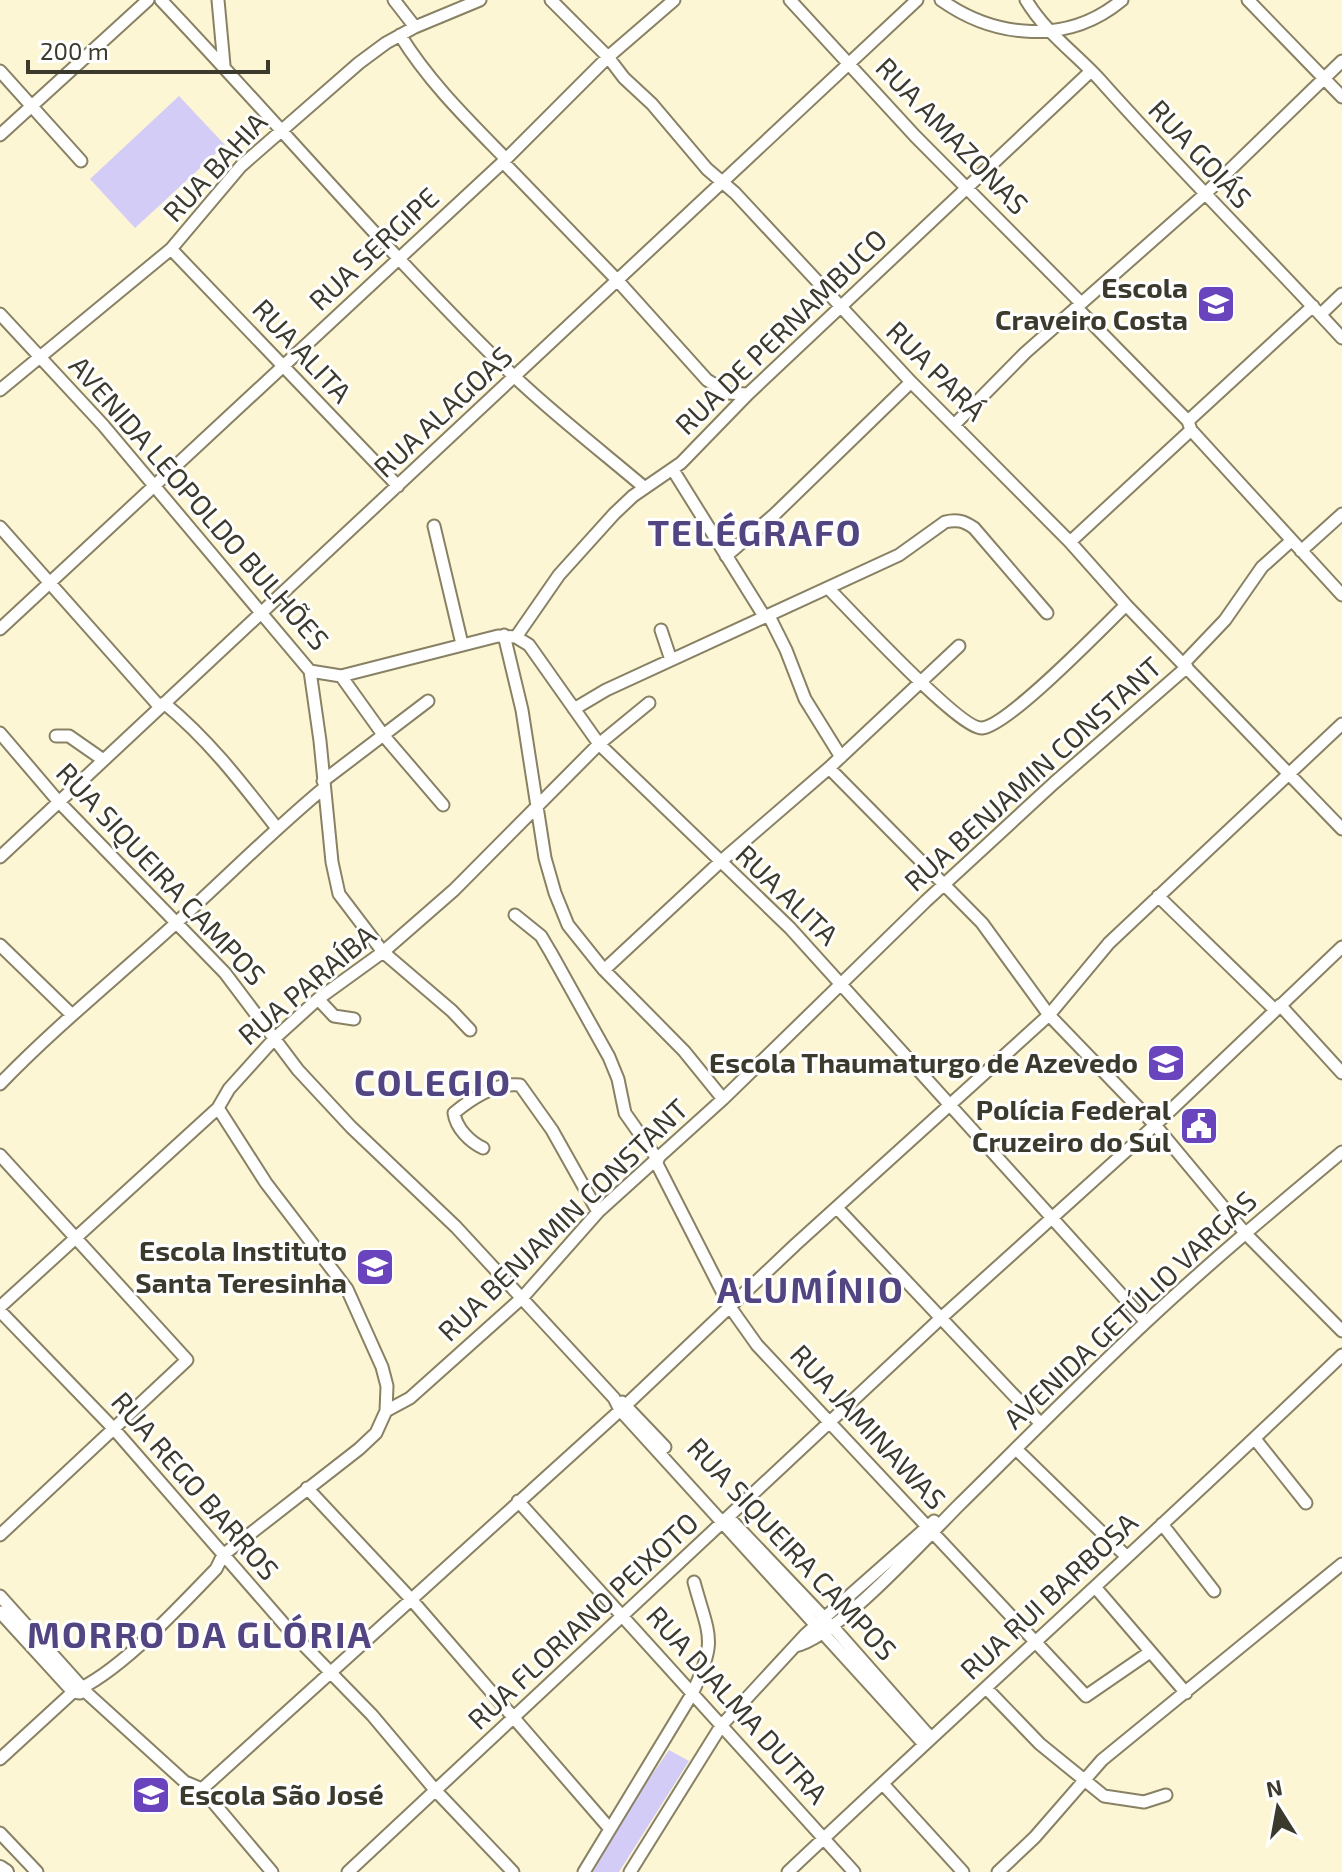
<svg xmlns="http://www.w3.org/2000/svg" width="1342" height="1872" font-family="'Exo 2',sans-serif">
<rect width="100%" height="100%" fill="#fdf6d5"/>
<path fill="#d3ccf7" d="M179 96 225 145 135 228 90 179Z
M669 1750 689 1761 619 1872H593L627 1811Z"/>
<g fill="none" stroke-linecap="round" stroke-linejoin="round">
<g stroke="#888164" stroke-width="15">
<path id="minor" d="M161 0C273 118 378 242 493 356 540 403 594 445 645 488
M218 0 224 65
M394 0 415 27
M551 0 608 57 624 78 652 104 707 169 735 193 911 382 1070 542 1126 605 1342 829
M790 0 915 136 1081 303
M941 0C996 39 1068 45 1122 0
M1026 0C1045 32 1075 53 1100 80 1178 168 1262 251 1342 338
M1248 0 1342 97
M400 35C429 82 467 119 506 159
M0 71 81 161
M0 135 148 0
M503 162 618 281 707 380 728 393 748 394
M171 249 398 486
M1077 308 1188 421 1191 430 1342 595
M0 314 103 425 310 671 341 676 498 636 516 637 529 645 599 744 790 928 1146 1322
M1321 314 1342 294
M0 390 171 249 241 166 359 63 386 43 415 27 480 0
M1188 421 1313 306
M955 424 1025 353 1204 195 1342 61
M673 470 764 616
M434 526 462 644
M0 527 159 706
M1070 542 1191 430
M1301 551 1342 514
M726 556 775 514 911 382
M828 588C850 610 960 730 982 728 1008 726 1102 628 1126 605
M769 616 786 650 805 699 841 757
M0 629 503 162 608 57 674 0
M661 630 671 660
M504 635 522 710 545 858 555 893 568 925 604 970 684 1051 723 1099
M516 637 559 575 614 514 633 496 681 463 748 394 1091 71
M1184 663 1225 620 1262 567 1291 541
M310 671 320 741 332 862 339 894 383 952 452 1011 470 1030
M341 676 384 736 443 805
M164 703C208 739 241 782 276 827
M574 709 606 690 899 555 945 522C957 519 964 521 974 528L1047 613
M0 733 58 801 225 973 298 1070 351 1127 456 1227 614 1398 620 1410 923 1743
M56 736H69L102 759
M829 768 982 923 1049 1015 1155 1125 1245 1233 1342 1331
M323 781 428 701
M0 857 917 0
M1158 896 1275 1010
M515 915 541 936 551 953 609 1057 618 1079 625 1113 658 1160
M0 945 71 1014
M604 970 719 863 829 768 959 646
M318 999 334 1016 354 1019
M1280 1005 1342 1073
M0 1084C55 1027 117 977 175 924 225 879 272 831 324 788
M218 1108 266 1183 347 1289 382 1367 387 1386 386 1411
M483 1148C470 1142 456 1128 454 1113 471 1099 497 1082 520 1085L552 1130 598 1212
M0 1155 187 1360 0 1535
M656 1162 730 1307 757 1345 1086 1696 1150 1652
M838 1209 1041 1424
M0 1307 218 1108 229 1089 275 1038 318 999 383 952 454 890 599 744 649 703
M0 1311 114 1429 290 1631 372 1715 436 1791 513 1872
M622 1402 665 1447
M1255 1439 1306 1503
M1016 1449 1127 1557
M307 1488 410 1598 610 1829
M518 1501 854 1872
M733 1522 833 1627 930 1737
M1162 1524 1214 1591
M1095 1587 1186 1693
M0 1596 88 1694 185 1782 202 1789 272 1872
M0 1612 73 1692 80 1693
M795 1646C835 1639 927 1537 959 1505 1021 1444 1082 1382 1145 1323 1209 1263 1275 1208 1342 1152
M986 1688 1040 1744 1104 1796 1144 1802 1166 1795
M0 1759 73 1692C120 1672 179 1607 216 1569L223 1555 359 1449 376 1433 386 1411 410 1398 523 1297 598 1212 723 1099 926 901 1054 783 1187 667
M883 1784 963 1872
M202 1789 626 1405 795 1245 1049 1015 1109 943 1342 724
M0 1833 37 1872
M348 1872 941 1318 1155 1125 1342 947
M584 1872 692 1694C718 1639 709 1637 694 1582
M630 1872 721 1726 806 1634 934 1521
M788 1872C972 1698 1160 1530 1342 1355
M998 1872 1035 1837 1102 1760 1342 1564"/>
</g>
<g stroke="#888164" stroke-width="18">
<path id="major" d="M0 1868 6 1872"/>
</g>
<use href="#minor" stroke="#fff" stroke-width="11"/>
<use href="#major" stroke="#fff" stroke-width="14"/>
</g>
<defs>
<g id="school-square" transform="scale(2)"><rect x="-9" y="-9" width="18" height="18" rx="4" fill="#6944bc" stroke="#fff"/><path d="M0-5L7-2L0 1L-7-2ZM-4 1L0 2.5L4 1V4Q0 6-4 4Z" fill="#fff"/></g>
<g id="civic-square" transform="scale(2)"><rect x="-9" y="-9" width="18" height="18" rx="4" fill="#6944bc" stroke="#fff"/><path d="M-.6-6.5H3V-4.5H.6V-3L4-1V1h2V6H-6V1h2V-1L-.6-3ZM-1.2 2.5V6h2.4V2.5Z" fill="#fff"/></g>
</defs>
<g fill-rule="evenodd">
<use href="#school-square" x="1216" y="304"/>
<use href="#school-square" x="1166" y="1063"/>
<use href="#civic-square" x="1199" y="1126"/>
<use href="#school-square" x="375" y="1267"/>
<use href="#school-square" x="151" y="1795"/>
</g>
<g text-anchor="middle" stroke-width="6" stroke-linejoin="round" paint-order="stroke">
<g font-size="28" fill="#3c392d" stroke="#fff">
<text transform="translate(952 136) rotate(46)" y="10">RUA AMAZONAS</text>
<text transform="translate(1200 154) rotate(47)" y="10">RUA GOIÁS</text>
<text transform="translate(215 167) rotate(-47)" y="10">RUA BAHIA</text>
<text transform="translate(374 249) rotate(-43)" y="10">RUA SERGIPE</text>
<text transform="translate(781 332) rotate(-44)" y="10">RUA DE PERNAMBUCO</text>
<text transform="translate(302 351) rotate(47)" y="10">RUA ALITA</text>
<text transform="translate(936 371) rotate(45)" y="10">RUA PARÁ</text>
<text transform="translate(443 412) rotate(-43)" y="10">RUA ALAGOAS</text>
<text transform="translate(199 503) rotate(49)" y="10">AVENIDA LEOPOLDO BULHÕES</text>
<text transform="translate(1033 774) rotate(-42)" y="10">RUA BENJAMIN CONSTANT</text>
<text transform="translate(161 874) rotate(47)" y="10">RUA SIQUEIRA CAMPOS</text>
<text transform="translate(787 895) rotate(44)" y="10">RUA ALITA</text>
<text transform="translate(307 985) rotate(-40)" y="10">RUA PARAÍBA</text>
<text transform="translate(563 1220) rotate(-44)" y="10">RUA BENJAMIN CONSTANT</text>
<text transform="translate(1130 1310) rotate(-43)" y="10">AVENIDA GETÚLIO VARGAS</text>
<text transform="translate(868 1427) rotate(47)" y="10">RUA JAMINAWAS</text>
<text transform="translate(195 1486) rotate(49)" y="10">RUA REGO BARROS</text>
<text transform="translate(792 1549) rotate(47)" y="10">RUA SIQUEIRA CAMPOS</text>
<text transform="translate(1049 1596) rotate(-43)" y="10">RUA RUI BARBOSA</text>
<text transform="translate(583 1621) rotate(-43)" y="10">RUA FLORIANO PEIXOTO</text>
<text transform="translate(737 1705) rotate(48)" y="10">RUA DJALMA DUTRA</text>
</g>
<g font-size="28" font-weight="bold" fill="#3c392d" stroke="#fff" text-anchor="end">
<text x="1188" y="298">Escola<tspan x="1188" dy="32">Craveiro Costa</tspan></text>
<text x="1138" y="1073">Escola Thaumaturgo de Azevedo</text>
<text x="1171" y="1120">Polícia Federal<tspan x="1171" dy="32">Cruzeiro do Sul</tspan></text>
<text x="347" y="1261">Escola Instituto<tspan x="347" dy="32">Santa Teresinha</tspan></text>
<text x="179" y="1805" text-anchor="start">Escola São José</text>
</g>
<g font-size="36" font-weight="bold" letter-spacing="2" fill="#534482" stroke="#fff">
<text x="755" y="546">TELÉGRAFO</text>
<text x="433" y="1096">COLEGIO</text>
<text x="811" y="1303">ALUMÍNIO</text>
<text x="200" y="1648">MORRO DA GLÓRIA</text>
</g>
</g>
<g transform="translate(1278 1808) rotate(349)" stroke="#ffffff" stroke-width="6" paint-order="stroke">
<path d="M0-6L14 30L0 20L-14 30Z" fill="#3c392d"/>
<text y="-12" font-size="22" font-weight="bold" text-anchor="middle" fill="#3c392d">N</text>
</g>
<path d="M28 60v12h240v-12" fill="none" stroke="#3c392d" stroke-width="4"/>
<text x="40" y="60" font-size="24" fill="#3c392d" stroke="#ffffff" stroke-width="6" paint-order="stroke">200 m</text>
</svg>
